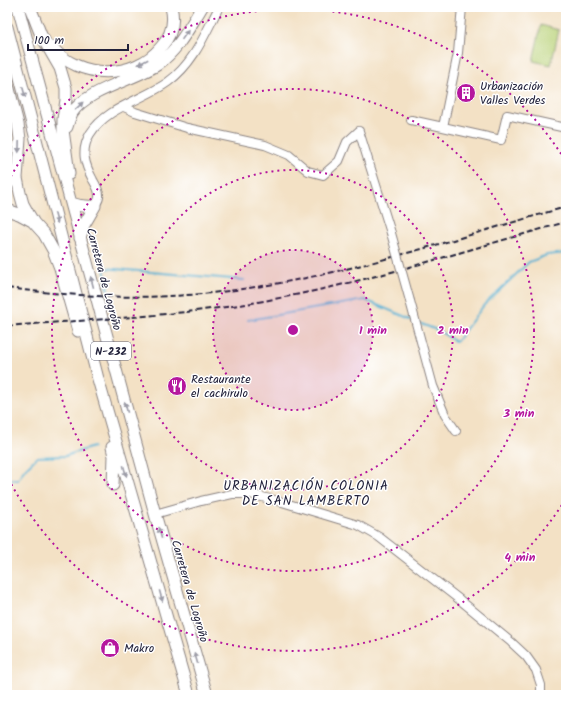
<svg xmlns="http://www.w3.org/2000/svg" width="573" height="702" font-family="Kalam,sans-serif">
<rect width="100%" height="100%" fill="#fff"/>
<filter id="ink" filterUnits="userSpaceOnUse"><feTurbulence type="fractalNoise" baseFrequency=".025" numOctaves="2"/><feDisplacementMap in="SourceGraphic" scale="8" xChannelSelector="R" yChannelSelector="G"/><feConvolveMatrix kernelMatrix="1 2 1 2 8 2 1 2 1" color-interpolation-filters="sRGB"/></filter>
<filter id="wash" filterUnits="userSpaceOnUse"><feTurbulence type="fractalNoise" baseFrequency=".012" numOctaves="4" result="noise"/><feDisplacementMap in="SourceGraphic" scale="16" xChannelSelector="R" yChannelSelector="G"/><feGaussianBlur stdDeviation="0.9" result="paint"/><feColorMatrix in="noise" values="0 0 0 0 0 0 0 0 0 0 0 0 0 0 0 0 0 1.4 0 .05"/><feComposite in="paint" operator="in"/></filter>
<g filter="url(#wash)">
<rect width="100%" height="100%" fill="#f3e1c5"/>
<path fill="#b7d075" stroke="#6c7958" d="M541 25 559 30 551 65 533 61Z"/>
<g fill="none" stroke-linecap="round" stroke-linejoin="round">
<path stroke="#55b1d3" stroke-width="2" d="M108 290 104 268 244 280
M248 320 365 300 413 320
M419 323 439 331 456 342 484 305 529 262 547 255 566 253
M7 479 18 480 24 470 37 457 65 456 93 447"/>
</g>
</g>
<g filter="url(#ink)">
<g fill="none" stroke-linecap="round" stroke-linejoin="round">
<g stroke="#8a8280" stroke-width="10">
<path id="minor" d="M124 107 135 112 187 128 265 145 289 155 308 171 323 175 339 161 347 142 359 131 391 233
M411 120 443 127 458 53 462 7
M443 127 501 140 507 115 566 128
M95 206C97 202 100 199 99 195 99 190 96 185 93 180 85 165 80 151 90 134 107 107 143 100 168 82 194 63 205 34 219 7
M410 301 433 386 445 415 456 431
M155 514 201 501 232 494H250L282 502 358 525 379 537 460 600 511 642 526 656 536 670 541 685V695"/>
</g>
<g stroke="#8a8280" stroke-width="13">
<path id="highway" d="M18 7 155 514 207 695
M30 7 41 35 60 68 66 88V100L63 119V130L69 174
M7 27 98 379 189 695
M52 47C79 80 134 80 161 47 171 36 175 22 171 7
M7 81 18 124 20 139 17 178 20 193 23 204 28 213 34 223 44 234 53 250 60 268 78 331
M67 127C68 123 70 117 72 113 86 90 134 80 157 65 178 50 189 28 202 7
M7 185 16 170
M71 203C79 206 86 207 95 206
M7 210 19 214 32 221
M80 238 84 225 95 206
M112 447 114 456 113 485"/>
</g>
<use href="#minor" stroke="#fff" stroke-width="8"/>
<use href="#highway" stroke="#fff" stroke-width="11"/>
<path stroke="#22223b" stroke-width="2" stroke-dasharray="6 3" stroke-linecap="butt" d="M7 288C85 298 164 301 242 289 352 274 459 237 566 207
M7 326C96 319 186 316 274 299 373 281 469 249 566 222"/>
<g stroke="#8a8280" stroke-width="10" stroke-linecap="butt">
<path id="minor-bridge" d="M391 233 410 301"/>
</g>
<use href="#minor-bridge" stroke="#fff" stroke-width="8"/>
</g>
<defs><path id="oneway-solid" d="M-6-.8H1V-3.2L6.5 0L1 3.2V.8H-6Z"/></defs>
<g fill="#9c9ca7">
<use href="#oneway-solid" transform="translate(185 35) rotate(-55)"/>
<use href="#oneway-solid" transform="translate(143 62) rotate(152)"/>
<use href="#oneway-solid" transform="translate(24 92) rotate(75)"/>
<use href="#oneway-solid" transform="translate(79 106) rotate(-44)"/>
<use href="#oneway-solid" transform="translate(19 147) rotate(92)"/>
<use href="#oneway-solid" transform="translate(56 218) rotate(75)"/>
<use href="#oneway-solid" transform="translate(92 282) rotate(-105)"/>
<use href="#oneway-solid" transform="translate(126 407) rotate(-105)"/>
<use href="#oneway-solid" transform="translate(125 471) rotate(74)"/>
<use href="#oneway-solid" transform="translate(160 533) rotate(-106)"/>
<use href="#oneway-solid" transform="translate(161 596) rotate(74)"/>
<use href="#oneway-solid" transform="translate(196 658) rotate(-106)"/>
</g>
</g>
<circle cx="293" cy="330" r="80" fill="#b5179e" fill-opacity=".12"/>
<g fill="none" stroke="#b5179e" stroke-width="2" stroke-dasharray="2 4">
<circle cx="293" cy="330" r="80"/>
<circle cx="293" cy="330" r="160"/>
<circle cx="293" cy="330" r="241"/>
<path d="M565 500A321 321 0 0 1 8 478M8 182A321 321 0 0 1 565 160"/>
</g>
<defs>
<g id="building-disc" transform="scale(1)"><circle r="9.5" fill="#b5179e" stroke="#fff"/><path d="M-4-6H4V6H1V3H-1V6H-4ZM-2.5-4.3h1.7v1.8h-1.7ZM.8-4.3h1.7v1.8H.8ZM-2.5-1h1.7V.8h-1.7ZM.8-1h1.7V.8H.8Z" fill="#fff"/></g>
<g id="restaurant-disc" transform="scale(1)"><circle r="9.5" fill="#b5179e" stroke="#fff"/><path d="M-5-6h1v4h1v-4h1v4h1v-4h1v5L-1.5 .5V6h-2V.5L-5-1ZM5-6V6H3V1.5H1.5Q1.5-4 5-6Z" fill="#fff"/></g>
<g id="shop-disc" transform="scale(1)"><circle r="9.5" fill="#b5179e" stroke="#fff"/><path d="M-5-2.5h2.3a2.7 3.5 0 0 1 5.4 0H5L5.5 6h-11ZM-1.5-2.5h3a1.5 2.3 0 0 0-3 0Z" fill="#fff"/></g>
</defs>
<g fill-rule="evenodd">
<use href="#building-disc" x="466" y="93"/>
<use href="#restaurant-disc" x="177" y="386"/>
<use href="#shop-disc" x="110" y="648"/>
</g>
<g text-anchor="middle" stroke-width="3" stroke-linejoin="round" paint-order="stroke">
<rect fill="#fff" stroke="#646476" stroke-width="1" x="91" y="342" width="40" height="18" rx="3"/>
<g font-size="11" font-weight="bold" fill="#22223b">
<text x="111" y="355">N-232</text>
</g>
<g font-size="12" fill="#22223b" stroke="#fff" text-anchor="start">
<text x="480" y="90">Urbanización<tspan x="480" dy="14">Valles Verdes</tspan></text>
<text x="191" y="383">Restaurante<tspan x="191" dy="14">el cachirulo</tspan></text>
<text x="124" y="652">Makro</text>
</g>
<g font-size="12" fill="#22223b" stroke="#fff">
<text transform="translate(104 279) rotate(75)" y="4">Carretera de Logroño</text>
<text transform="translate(190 591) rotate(74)" y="4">Carretera de Logroño</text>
</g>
<g font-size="13" letter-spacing="1" fill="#22223b" stroke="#fff">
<text x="306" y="490">URBANIZACIÓN COLONIA<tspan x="306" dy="15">DE SAN LAMBERTO</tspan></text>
</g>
</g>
<circle cx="293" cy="330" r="6" fill="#b5179e" stroke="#fff" stroke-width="2"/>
<g font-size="12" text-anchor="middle" font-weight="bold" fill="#b5179e" stroke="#fff" stroke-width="3" stroke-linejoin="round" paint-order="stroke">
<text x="373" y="334">1 min</text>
<text x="453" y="334">2 min</text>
<text x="519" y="417">3 min</text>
<text x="520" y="561">4 min</text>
</g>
<rect width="573" height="702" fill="none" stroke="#fff" stroke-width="24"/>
<path d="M28 44v6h100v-6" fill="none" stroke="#22223b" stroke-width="2"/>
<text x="34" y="44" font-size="12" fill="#22223b" stroke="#ffffff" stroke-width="3" paint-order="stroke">100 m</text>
</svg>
